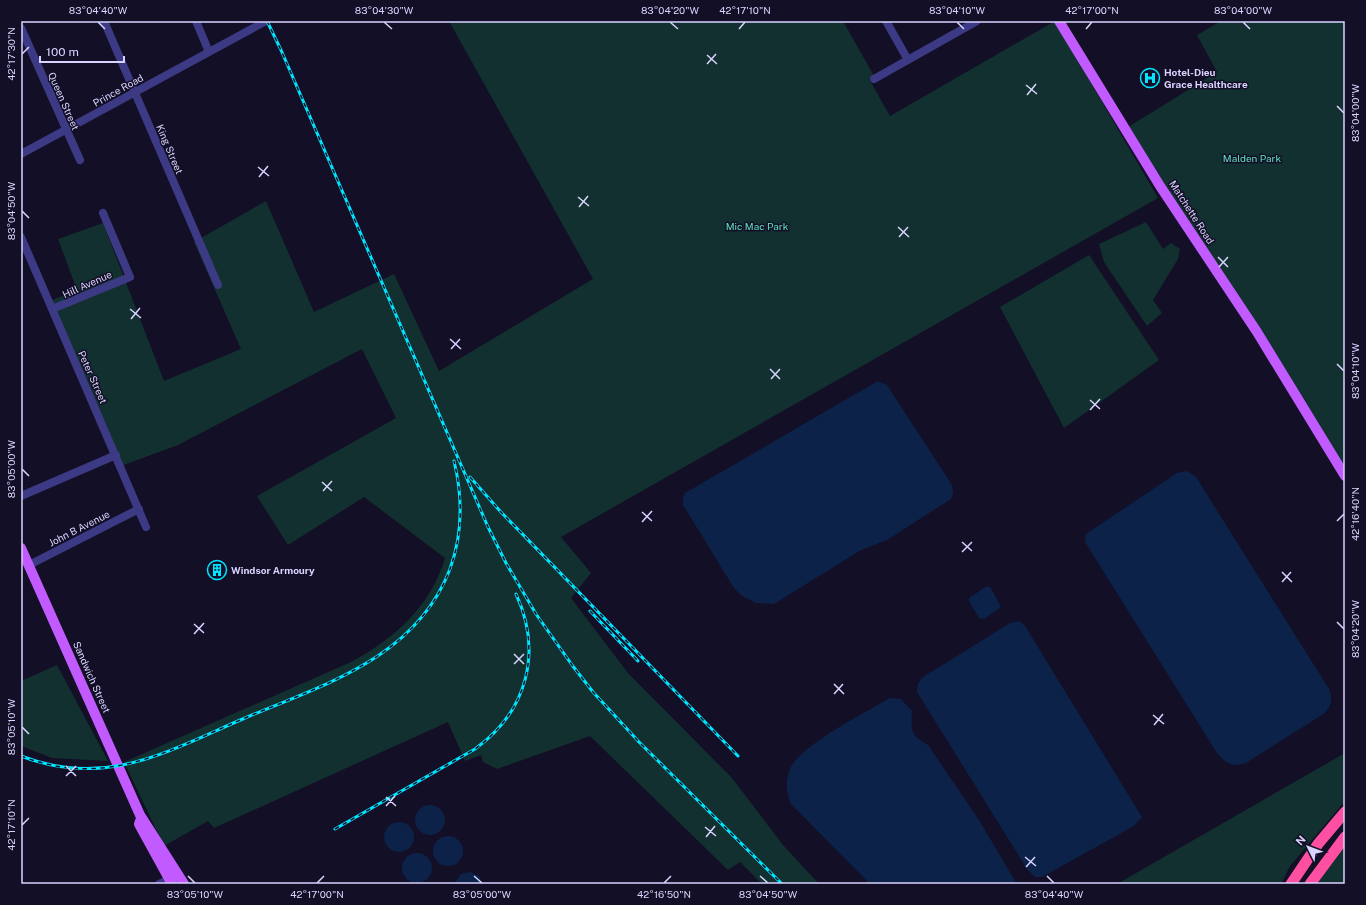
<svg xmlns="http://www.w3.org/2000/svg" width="1366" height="905" font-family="'Public Sans',sans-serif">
<rect width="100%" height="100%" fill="#130f26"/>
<path fill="#12302f" d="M449 21H843L874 76 869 79 890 116 1055 21 1158 198 561 537 591 573 571 598 628 673 732 778 783 845 819 884H762L740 862 728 870 590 736 497 769 483 762 481 755 465 761 448 722 214 828 208 821 164 846 124 762 351 662C394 639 431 606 445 558L364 497 288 545 257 496 396 418 362 349 178 445 121 466 50 301 77 290 58 239 103 223 164 381 241 349 194 242 266 201 314 312 394 274 439 371 593 279Z
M1221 21H1345V478L1125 129 1217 72 1197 35Z
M1146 222 1163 249 1171 243 1180 249 1178 259 1153 300 1162 313 1147 326 1104 262 1099 244Z
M1089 255 1159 360 1064 428 1000 307Z
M57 665 108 761 52 758 21 746V681Z
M1345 753V801L1290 866 1281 884H1117Z
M1345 845V884H1316Z"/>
<path fill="#0c2248" d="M878 381 887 385 952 485 953 493 951 499 887 540 861 550 774 604 756 603 742 596 734 588 683 505V498L685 493Z
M1187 471 1196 477 1329 689C1333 699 1332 704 1325 713L1246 763C1232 767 1226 764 1217 753L1085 542 1086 534 1177 473Z
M987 586 991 588 1001 607 984 619 979 618 969 601V598Z
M1019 621 1025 626 1142 817 1134 826 1042 877H1035L1027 869 917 692C917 680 923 676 933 671L1010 623Z
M890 698 901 699 912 711C911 731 910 735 928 745L979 820 1017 884H870L791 804C786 792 785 782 790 769 799 746 868 711 890 698Z
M415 820a15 15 0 1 1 30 0a15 15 0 1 1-30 0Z
M384 837a15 15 0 1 1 30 0a15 15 0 1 1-30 0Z
M433 851a15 15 0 1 1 30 0a15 15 0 1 1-30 0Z
M402 868a15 15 0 1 1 30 0a15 15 0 1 1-30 0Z
M470 872 479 876 483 884H454L461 874Z"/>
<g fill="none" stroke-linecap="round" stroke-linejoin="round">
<path stroke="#3d3a85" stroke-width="8" d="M104 21 218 285
M196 21 209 52
M886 21 908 60
M21 28 80 160
M874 79 977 21
M21 154 266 21
M21 237 146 527
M52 309 130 277 103 213
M21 496 116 455
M29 565 139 509
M159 884 175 876"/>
<path stroke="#c25bff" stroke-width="10" d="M1059 21 1160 186 1257 332 1345 476
M21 548 140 815 184 884
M140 821 139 824 172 884"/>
<path stroke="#ff4fa3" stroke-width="11" d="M1291 884 1318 844 1345 812
M1310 884 1345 837"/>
<g stroke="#00e5ff" stroke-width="3">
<path id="rail" d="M267 21 281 50 488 527 506 563 536 614 572 665 593 692 639 742 782 884
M470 477 500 511 738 756
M590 611 638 661
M21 756C106 789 168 751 245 718 325 684 416 658 450 569 463 533 463 498 454 461
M335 829 475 749C527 712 543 652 516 594"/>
</g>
<use href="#rail" stroke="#130f26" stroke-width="1.5" stroke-dasharray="4.5" stroke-linecap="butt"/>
</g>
<path fill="none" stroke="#d9d4ff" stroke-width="1.5" d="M98 22 105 29M384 22 392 29M670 22 678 29M957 22 964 29M1243 22 1250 29M739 29 745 22M1086 29 1092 22M22 54 29 47M707 55 717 64M707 64 716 54M1026 85 1037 94M1027 95 1036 84M1337 106 1344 113M258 167 269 176M259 177 268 166M578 197 589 206M579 207 588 196M22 211 29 218M898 227 909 237M899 237 908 227M1218 257 1228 267M1219 267 1228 257M130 309 141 318M131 319 140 308M450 339 461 349M451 349 460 339M1337 364 1344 371M770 369 780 379M771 379 780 369M1090 400 1100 409M1090 410 1100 399M22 469 29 476M322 482 332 491M323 491 332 481M642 512 652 521M1337 521 1344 514M642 522 652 511M962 542 972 551M962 552 972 542M1282 572 1292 582M1282 582 1291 572M1337 622 1344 629M194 624 204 633M194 634 204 623M514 654 524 664M514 664 524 654M834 684 844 694M834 694 843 684M1153 715 1164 724M1154 725 1163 714M22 727 29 734M66 766 76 776M66 776 76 766M386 797 396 806M386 806 395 796M22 825 29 818M705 827 716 836M706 837 715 826M1025 857 1036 866M1026 867 1035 857M188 876 195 883M474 876 482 883M760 876 768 883M1047 876 1054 883M317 883 324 876M664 883 671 876"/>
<defs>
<g id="hospital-ring" transform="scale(1)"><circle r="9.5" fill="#130f26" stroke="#00e5ff" stroke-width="1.5"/><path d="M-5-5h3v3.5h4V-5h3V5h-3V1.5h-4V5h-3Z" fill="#00e5ff"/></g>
<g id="building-ring" transform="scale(1)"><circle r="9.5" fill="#130f26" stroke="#00e5ff" stroke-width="1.5"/><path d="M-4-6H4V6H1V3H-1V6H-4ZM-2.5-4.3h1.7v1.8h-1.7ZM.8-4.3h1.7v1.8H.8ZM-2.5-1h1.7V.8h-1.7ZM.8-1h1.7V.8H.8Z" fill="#00e5ff"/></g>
</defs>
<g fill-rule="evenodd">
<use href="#hospital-ring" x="1150" y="78"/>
<use href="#building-ring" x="217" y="570"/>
</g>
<g text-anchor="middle" stroke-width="3" stroke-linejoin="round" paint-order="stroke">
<g font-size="10" font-weight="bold" fill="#d9d4ff" stroke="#130f26" text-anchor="start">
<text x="1164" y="76">Hotel-Dieu<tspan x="1164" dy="12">Grace Healthcare</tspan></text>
<text x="231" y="574">Windsor Armoury</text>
</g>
<g font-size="10" fill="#d9d4ff" stroke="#130f26">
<text transform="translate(118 90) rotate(-29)" y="4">Prince Road</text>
<text transform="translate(64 101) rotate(66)" y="4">Queen Street</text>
<text transform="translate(170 149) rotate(67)" y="4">King Street</text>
<text transform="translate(1192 212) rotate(57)" y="4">Matchette Road</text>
<text transform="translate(87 284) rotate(-24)" y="4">Hill Avenue</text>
<text transform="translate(93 377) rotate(66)" y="4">Peter Street</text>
<text transform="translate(79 528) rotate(-27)" y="4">John B Avenue</text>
<text transform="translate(92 677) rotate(66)" y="4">Sandwich Street</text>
</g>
<g font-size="10" fill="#5fe0c0" stroke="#130f26">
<text x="1252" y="162">Malden Park</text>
<text x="757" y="230">Mic Mac Park</text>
</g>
</g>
<rect width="1366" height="905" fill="none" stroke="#130f26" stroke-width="44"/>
<g transform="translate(1308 847) rotate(312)" stroke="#130f26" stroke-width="3" paint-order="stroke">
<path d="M0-3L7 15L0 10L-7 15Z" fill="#d9d4ff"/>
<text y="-6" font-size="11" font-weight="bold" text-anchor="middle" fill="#d9d4ff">N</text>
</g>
<path d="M40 56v6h84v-6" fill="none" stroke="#d9d4ff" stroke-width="2"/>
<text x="46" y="56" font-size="12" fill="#d9d4ff" stroke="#130f26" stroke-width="3" paint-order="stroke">100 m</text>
<rect x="22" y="22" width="1322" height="861" fill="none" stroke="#d9d4ff" stroke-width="1.5"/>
<g font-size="10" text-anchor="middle" fill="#d9d4ff">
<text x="98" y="14">83°04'40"W</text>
<text x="384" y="14">83°04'30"W</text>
<text x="670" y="14">83°04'20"W</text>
<text x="745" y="14">42°17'10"N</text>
<text x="957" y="14">83°04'10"W</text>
<text x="1092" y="14">42°17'00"N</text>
<text x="1243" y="14">83°04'00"W</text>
<text transform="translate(11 54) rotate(-90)" y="4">42°17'30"N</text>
<text transform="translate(1355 113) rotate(-90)" y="4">83°04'00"W</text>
<text transform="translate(11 211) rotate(-90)" y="4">83°04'50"W</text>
<text transform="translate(1355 371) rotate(-90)" y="4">83°04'10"W</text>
<text transform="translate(11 469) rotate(-90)" y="4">83°05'00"W</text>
<text transform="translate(1355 514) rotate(-90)" y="4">42°16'40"N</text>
<text transform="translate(1355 629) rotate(-90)" y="4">83°04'20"W</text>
<text transform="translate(11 727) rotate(-90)" y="4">83°05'10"W</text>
<text transform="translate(11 825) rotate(-90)" y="4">42°17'10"N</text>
<text x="195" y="898">83°05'10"W</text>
<text x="317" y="898">42°17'00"N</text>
<text x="482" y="898">83°05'00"W</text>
<text x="664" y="898">42°16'50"N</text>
<text x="768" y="898">83°04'50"W</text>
<text x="1054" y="898">83°04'40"W</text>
</g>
</svg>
